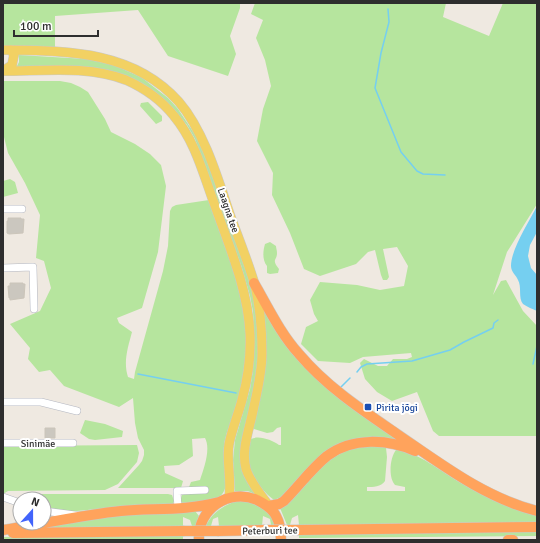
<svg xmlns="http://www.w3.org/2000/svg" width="540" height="543" font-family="Signika,sans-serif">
<rect width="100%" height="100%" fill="#efe9e1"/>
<path fill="#b6e59e" d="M3 3H240V8L230 36 236 54 228 76 168 56 138 10 55 16V48L20 47 3 45Z
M255 3H446L443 17 489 36 503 3H537V204L507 252 493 295 501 281 506 280 523 311 537 326V436H439L433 431 417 392 392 401 377 392 365 379 360 363 364 359 378 366H387L393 359H407L412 357 411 353 363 357 350 363 318 361 301 344 306 327 318 321 314 314 310 300 320 282 357 285 380 290 404 286 408 266 397 247 383 249 389 277 387 280H383L381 275 375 250 368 252 356 264 320 276 304 269 290 233 272 195 273 173 257 141 263 109 271 86 265 60 256 38 263 20 251 14Z
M19 55 86 59 114 65 127 71 141 77 168 98 178 109 196 136 205 155 222 201 248 275 257 310 258 375 242 445 259 496 248 491H235L233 460 235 440 250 389 253 370 254 331 253 312 250 296 241 265 195 139 187 125 173 108 160 96 75 66H17L19 62Z
M3 81H60L71 83 80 87 88 92 105 119 111 132 135 144 150 154 161 165 166 186 158 252 142 308 117 318 119 323 132 332C128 347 123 362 128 377L134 379 135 372 163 271 168 246 170 211 172 207 176 205 209 200C223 239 239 278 245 319 248 342 245 366 241 388 238 406 229 423 225 440 221 455 229 482 224 491 222 496 216 499 212 500 203 503 191 502 182 503L180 501 182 495 184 494H206L205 488 189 487 191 482 200 480C204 468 211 449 205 438L192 439 193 456 179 465 164 466 165 473 183 481 181 488H118L139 465 142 461 144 455V450L138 438 135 423 133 398 119 407 64 386 50 370 39 372 28 359 30 348 10 324 40 311 51 288 44 261 36 258 40 215 25 183 8 153 3 133Z
M148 102 162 116V121L156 124 140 106 141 103Z
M10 179 15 182 18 193 3 197V181Z
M270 242 276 246C276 248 277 250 277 253 277 261 271 259 279 269L278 273 270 274 267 273V266C262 260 263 251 265 244Z
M261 302 282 338 405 443 354 440 284 496 274 500C261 490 247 472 248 455 248 450 250 444 251 439 259 435 272 440 279 445H281V427L277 428 273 432 267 433 254 429 253 426Z
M85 420 105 424 123 431 122 437 95 440 89 439 80 433Z
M137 445 139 453 137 462 118 484 105 490 8 491 3 494V446Z
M382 445 386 448 387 457 385 481C381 487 373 487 367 487V491H405V487L395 485C388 478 390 457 396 450 417 451 443 473 461 483 485 497 510 508 537 516V522L299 525 298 515 292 518 290 525H287L280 508C303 484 329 451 363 446 369 445 376 446 382 445Z
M36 494H168L172 495 174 501 173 504 118 507 77 511H62L44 507V499H36Z
M244 499 269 512 276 525H271L270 519 263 516 262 526H219L218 517 213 519 211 526H206C213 510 228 503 244 499Z
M195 511 199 516 195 526H192L190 520 183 517V527H40L122 515Z
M537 531V536L299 538V534Z
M183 535V539L3 540V537Z"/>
<path fill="#75cff0" d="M537 206V232L530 245 528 256 531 268 537 275V311C533 309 527 307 523 304 518 298 522 287 518 280 516 275 511 272 511 266 511 249 529 222 537 206Z"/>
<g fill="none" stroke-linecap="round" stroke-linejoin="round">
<path stroke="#75cff0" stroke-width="1.5" d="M388 9 389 22 381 53 375 88 401 152 417 171 423 174 445 175
M533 364 537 346
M357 372 361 367 367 364 412 361 450 350 464 342 493 328 494 323 498 320
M138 374 236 393
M341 387 350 378"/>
</g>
<path fill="#cbc7bf" stroke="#cbc5ba" d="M8 218H21V219H24L23 233 9 234 7 233V221H8Z
M10 283H23V284H25L24 298 10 300V298H9L8 286H10Z
M45 428H55V438H45Z"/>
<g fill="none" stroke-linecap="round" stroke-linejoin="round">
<g stroke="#b4b7c1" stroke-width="8">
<path id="minor" d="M3 209H22
M3 268 33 267 34 309
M3 402H41L77 411
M3 443H73
M3 497 20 503
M178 509 177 491 205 490
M44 511 75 515"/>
</g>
<g stroke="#c9c9c9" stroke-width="10">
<path id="major" d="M3 50C66 51 133 50 179 102 204 131 218 179 230 215 238 237 247 259 254 282 260 305 262 330 262 353 262 373 257 392 253 411 249 430 241 450 246 469 250 482 261 495 269 506
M3 71C42 71 89 65 126 80 144 88 162 101 174 116 195 141 203 173 214 203 229 246 248 289 250 334 251 357 248 378 242 400 238 415 232 429 229 444 226 461 232 480 229 498
M3 71 12 65 14 55 11 50"/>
</g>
<g stroke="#c9c9c9" stroke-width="11">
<path id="highway" d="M254 283C268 307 280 333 299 354 327 387 362 410 397 434 441 464 485 498 537 511
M269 506 279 504 284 501C299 486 311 469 327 456 352 437 388 439 415 451
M3 530C43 524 81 515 121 511 155 508 185 511 219 502
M299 530 537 527
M219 531 263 530
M13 533 183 531
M199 540C197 509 229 488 257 500 265 504 272 508 276 516 280 523 281 532 281 540
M508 540H513"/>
</g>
<use href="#minor" stroke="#fff" stroke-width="7"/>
<use href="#major" stroke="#f2d163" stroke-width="9"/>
<use href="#highway" stroke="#ffa35c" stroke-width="10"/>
<g stroke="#c9c9c9" stroke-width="11" stroke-linecap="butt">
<path id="highway-bridge" d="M263 530H299
M183 531H219"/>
</g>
<use href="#highway-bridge" stroke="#ffa35c" stroke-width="10"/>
</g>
<rect fill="#1a4fb4" stroke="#fff" stroke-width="1.5" x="364" y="403" width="8" height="8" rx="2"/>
<g text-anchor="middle" stroke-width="4" stroke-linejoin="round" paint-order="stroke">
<g font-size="10" fill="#2e2e2e" stroke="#fff">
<text transform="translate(229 210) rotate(71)" y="4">Laagna tee</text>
<text x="38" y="447">Sinimäe</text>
<text transform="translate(270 530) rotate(-1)" y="4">Peterburi tee</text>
</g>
<g font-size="10" fill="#164399" stroke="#fff" text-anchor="start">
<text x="376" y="411">Pirita jõgi</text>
</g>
</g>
<rect width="540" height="543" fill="none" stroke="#2e2e2e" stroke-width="8"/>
<g transform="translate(32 511) rotate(21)"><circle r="19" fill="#ffffff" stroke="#ababab"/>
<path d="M0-3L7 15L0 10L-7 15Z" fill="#4264fb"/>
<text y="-6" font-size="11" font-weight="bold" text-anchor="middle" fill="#2e2e2e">N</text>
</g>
<path d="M14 30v6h84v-6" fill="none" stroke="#2e2e2e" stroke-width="2"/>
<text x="20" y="30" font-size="12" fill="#2e2e2e" stroke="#ffffff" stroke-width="3" paint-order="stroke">100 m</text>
</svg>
